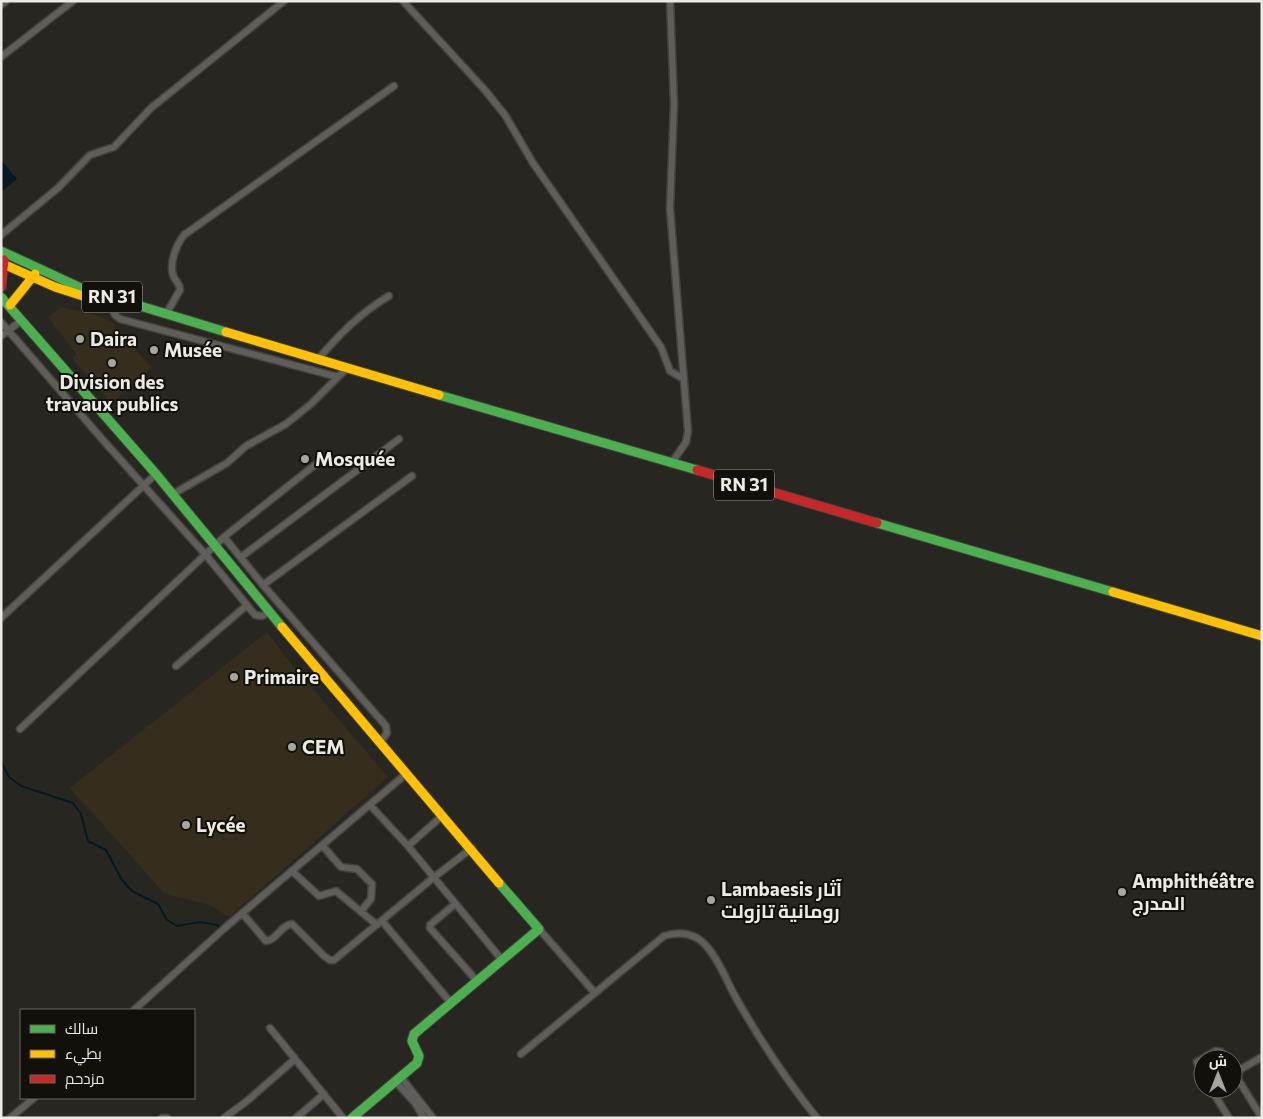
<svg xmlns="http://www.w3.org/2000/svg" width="1263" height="1119" font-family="Commissioner,Cairo,sans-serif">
<rect width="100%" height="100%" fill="#282620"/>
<path fill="#352e1f" d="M61 307 99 316 113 323 152 368 111 403 72 358 76 354 48 317Z
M267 632 285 656 388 777 229 917 210 905 165 894 70 788Z"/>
<path fill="#051921" d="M3 162 17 179 1 192V163Z"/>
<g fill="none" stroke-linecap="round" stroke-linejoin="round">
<path stroke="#051921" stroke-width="2" d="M1 709V722
M1 762 9 777 21 786 73 803 81 814 88 841 106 850 122 880 132 891 158 904 167 920 177 926 200 922 217 925 220 928"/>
<g stroke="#45433d" stroke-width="9">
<path id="street" d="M403 1 484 89 505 115 533 163 661 347 670 371 684 379
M670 1 674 104 670 208 688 431 686 442 671 464
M1 5 6 1
M1 57 73 1
M1 235 58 188 90 155 114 147 151 108 284 1
M110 303 115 315 120 319 338 377
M166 314 180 290C180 283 175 281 173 275 169 262 177 244 184 235L394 86
M1 322 102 439 205 554 255 615 262 616 269 612
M1 336 22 320
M318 359C340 334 360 313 389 296
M173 494 227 463 246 446 286 424 311 404 347 368
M224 537 263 585 386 726 387 733 381 741
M241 557 399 439
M263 585 412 476
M1 618 156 474
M176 666 246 606
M20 729 224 537 316 464
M370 805 408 846 502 960
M322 845 341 867 357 869 372 884 371 899 361 911
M408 846 443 815
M292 871 319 896 336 891 377 925
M455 904 430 925V928L477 981
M242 913 266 941C277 940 281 925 292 924L324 956 330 960H334L433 878 472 848
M382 921 451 1003
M539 929 595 993
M134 1010 227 926 407 773
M270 1028 343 1118
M521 1054 664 936C680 931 697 933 708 948 720 962 727 982 736 998 760 1040 786 1080 817 1118
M1233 1071 1262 1118
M1234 1073 1262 1057
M1203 1076 1197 1062 1216 1051 1221 1052 1226 1059
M401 1077 433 1118
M395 1081 415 1103 424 1118
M1211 1089 1229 1118
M10 1118 34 1098
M162 1118H167
M224 1118 247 1101 295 1059
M296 1118 324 1094"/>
</g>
<g stroke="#45433d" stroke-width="11">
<path id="fast" d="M1 251 81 288 226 332
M1 297 156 474 282 627
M439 395 697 470
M877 523 1113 592
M352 1118 417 1063 419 1056 412 1041 414 1034 539 929 499 883"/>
</g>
<g stroke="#45433d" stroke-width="11">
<path id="slow" d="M1 263 55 287 83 296
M10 305 35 274
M226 332 439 395
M1113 592 1262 636
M282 627 499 883"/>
</g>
<g stroke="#45433d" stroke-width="11">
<path id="jam" d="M1 287 4 260
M697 470 877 523"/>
</g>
<use href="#street" stroke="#5f5e5a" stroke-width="6"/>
<use href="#fast" stroke="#4caf50" stroke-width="9"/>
<use href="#slow" stroke="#ffc107" stroke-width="9"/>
<use href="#jam" stroke="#c62828" stroke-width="9"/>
</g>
<g fill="#a8a59f" stroke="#12100b" stroke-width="2">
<circle cx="80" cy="339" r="5"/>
<circle cx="154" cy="350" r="5"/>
<circle cx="112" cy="363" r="5"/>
<circle cx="305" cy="459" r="5"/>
<circle cx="234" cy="677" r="5"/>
<circle cx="292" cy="747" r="5"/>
<circle cx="186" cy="825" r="5"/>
<circle cx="1122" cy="892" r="5"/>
<circle cx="711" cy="900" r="5"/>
</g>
<g text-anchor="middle" stroke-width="4" stroke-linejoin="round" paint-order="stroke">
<g fill="#12100b" stroke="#aba9a2" stroke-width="1">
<rect x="82" y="281.5" width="60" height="31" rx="4"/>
<rect x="714" y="469.5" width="60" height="31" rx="4"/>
</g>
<g font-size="18" font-weight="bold" fill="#edeae3">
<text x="112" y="303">RN 31</text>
<text x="744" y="491">RN 31</text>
</g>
<g font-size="19" font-weight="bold" fill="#edeae3" stroke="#12100b" text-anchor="start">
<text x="90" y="346">Daira</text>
<text x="164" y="357">Musée</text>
<text x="112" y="389" text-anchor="middle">Division des<tspan x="112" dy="22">travaux publics</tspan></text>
<text x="315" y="466">Mosquée</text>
<text x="244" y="684">Primaire</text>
<text x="302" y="754">CEM</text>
<text x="196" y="832">Lycée</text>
<text x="1132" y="888">Amphithéâtre<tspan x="1132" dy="22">المدرج</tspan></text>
<text x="721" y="896">Lambaesis آثار<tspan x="721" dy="22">رومانية تازولت</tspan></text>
</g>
</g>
<rect width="1263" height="1119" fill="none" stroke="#edeae3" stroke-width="5"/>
<rect x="20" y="1009" width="175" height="90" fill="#12100b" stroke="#6a6761"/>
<rect x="30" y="1025" width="25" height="8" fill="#4caf50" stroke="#6a6761"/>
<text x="65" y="1034" font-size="15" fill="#edeae3">سالك</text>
<rect x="30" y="1050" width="25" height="8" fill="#ffc107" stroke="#6a6761"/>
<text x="65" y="1059" font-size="15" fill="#edeae3">بطيء</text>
<rect x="30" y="1075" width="25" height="8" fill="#c62828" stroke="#6a6761"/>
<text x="65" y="1084" font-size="15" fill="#edeae3">مزدحم</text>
<g transform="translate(1218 1074)"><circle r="24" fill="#12100b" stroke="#6a6761"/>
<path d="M0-4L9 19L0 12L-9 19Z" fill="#a8a59f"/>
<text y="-8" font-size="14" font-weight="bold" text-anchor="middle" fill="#edeae3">ش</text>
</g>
</svg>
